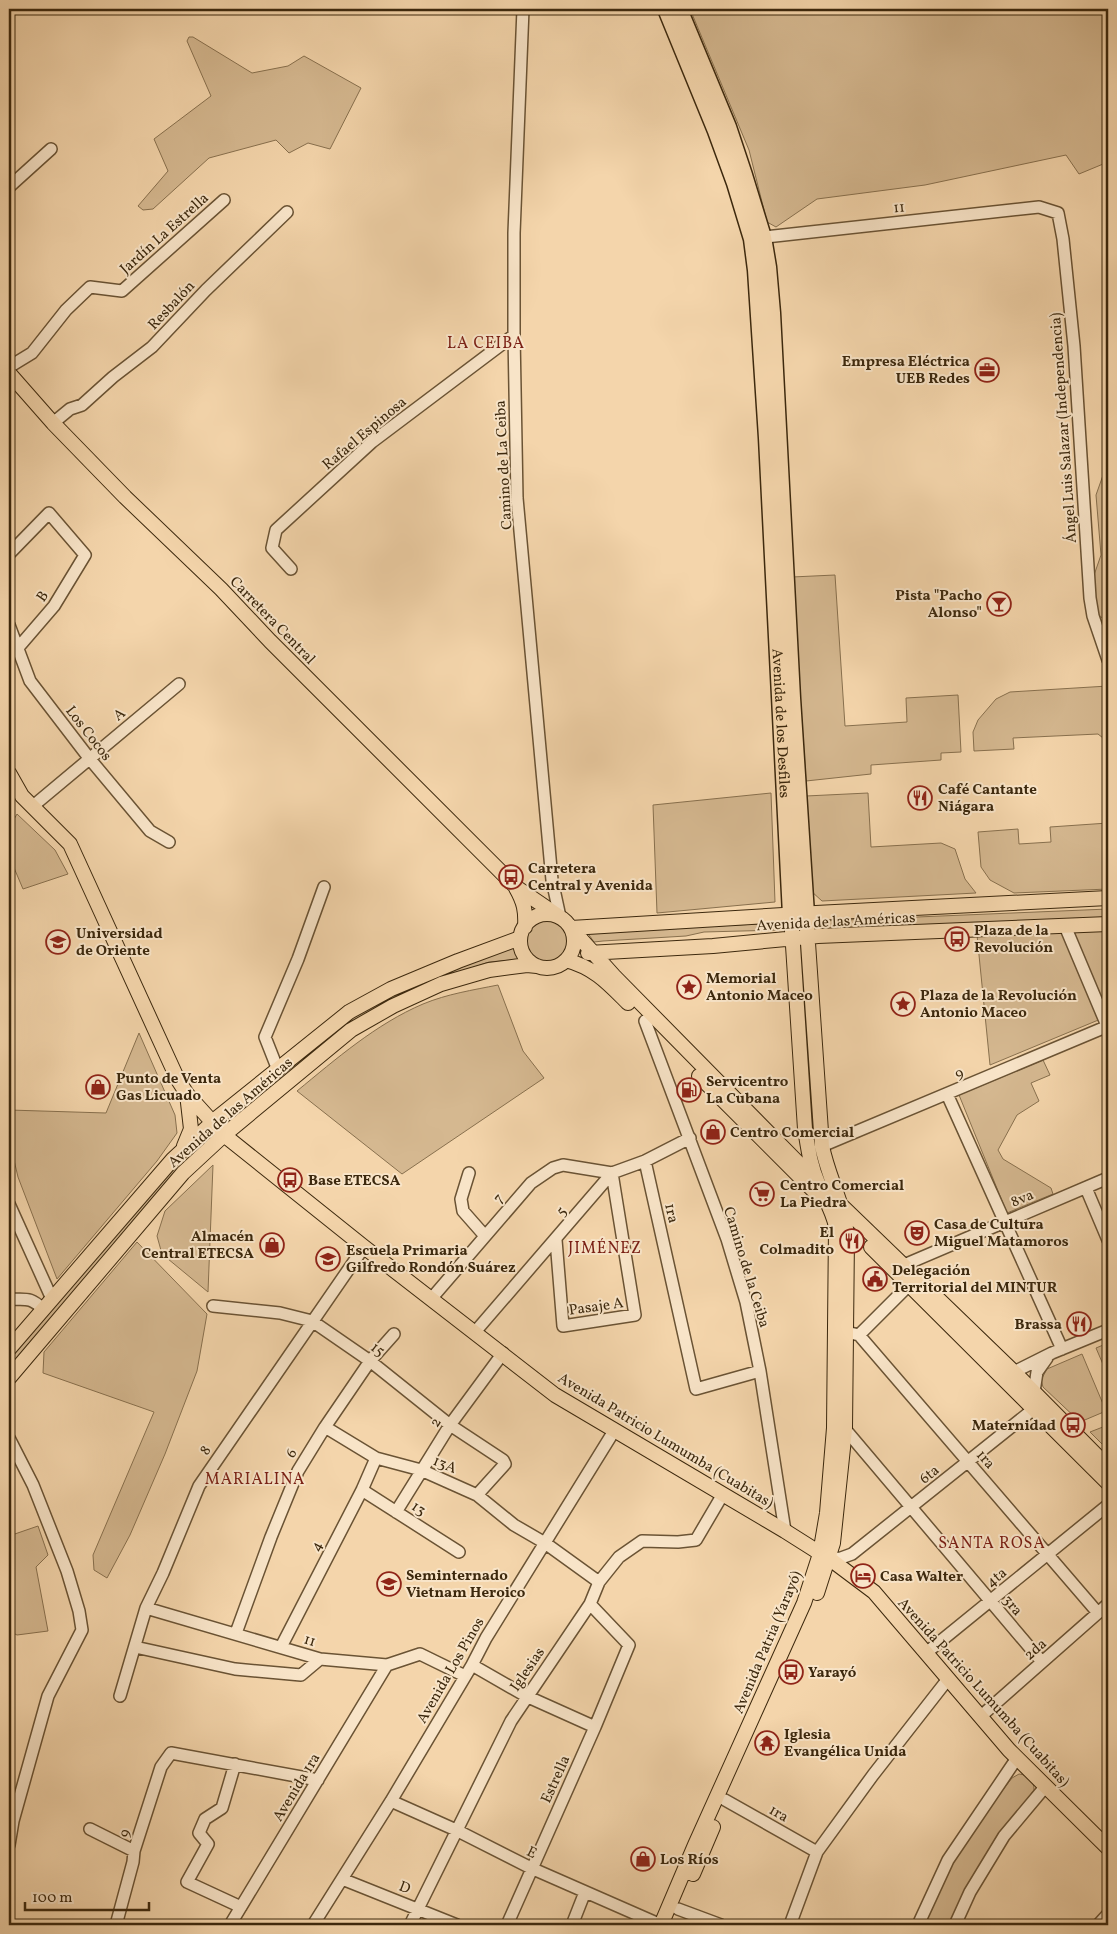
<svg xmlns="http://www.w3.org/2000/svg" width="1117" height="1934" font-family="Vollkorn,serif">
<rect width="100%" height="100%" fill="#f4d5ab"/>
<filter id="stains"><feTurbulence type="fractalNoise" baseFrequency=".004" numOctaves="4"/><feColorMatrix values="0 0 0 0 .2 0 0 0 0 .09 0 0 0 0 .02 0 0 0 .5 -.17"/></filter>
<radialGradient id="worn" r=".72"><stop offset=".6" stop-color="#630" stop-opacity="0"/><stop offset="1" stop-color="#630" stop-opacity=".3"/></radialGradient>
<path fill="#d5b890" stroke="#88704e" d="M690 9H1108V162L1079 174 1066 155 925 185 817 199 776 227 767 222 749 150Z
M189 37H193L252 73 288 66 304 56 361 88 330 149 308 143 289 153 276 140 209 158 153 209 143 210 138 206 168 171 154 139 211 96 187 41Z
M1108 461V620L1096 615 1092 581 1101 555 1096 495Z
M835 575 845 726 907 722 906 698 958 695 961 752 941 753V760L871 765V774L806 781 792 577Z
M1108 686V742L1098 734 1013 738 1014 749 974 751 973 732 978 720 996 699 1010 692Z
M771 793 775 902 657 913 653 805Z
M868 793 871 847 941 843 955 849 965 879 976 893 822 901 811 891 806 796Z
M17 814 55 850 68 874 23 889 9 856V828Z
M1108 823V889L1014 893 990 880 981 867 978 832 1018 829 1019 844 1051 842 1050 827Z
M1108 909V917L823 932 818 927 822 921Z
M526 941a21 21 0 1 1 42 0a21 21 0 1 1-42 0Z
M780 923V930L704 932 686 936 603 941 594 942 587 932Z
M1108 928V1016L990 1065 977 935Z
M515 945V953L522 959 489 962 439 979 391 1001 225 1128 219 1123 352 1018 392 995 462 965Z
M498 985 523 1051 544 1078 402 1174 297 1091C336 1059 376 1024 423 1004 447 994 473 990 498 985Z
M139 1033 175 1115 177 1133 157 1161 57 1279 18 1177 9 1139V1110L106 1113Z
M1043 1060 1050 1075 1031 1083 1039 1101 1017 1115 998 1150 1003 1159 1051 1188 1053 1194 1007 1213 959 1095Z
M212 1129 216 1135 9 1370V1356L175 1164Z
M213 1165 208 1292 162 1254 157 1236 165 1211Z
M137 1242 207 1314 197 1371 165 1454 130 1535 107 1578 94 1570 93 1555 154 1412 43 1373 44 1352Z
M1108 1343V1367L1105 1369 1096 1348Z
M1082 1354 1106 1411 1080 1422 1043 1387 1041 1380 1047 1369Z
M1108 1425V1450L1090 1432Z
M38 1526 48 1555 36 1567 48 1631 17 1635 9 1631V1536Z
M1019 1774C1029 1775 1034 1781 1034 1790L999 1836 951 1925H922L947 1873 978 1822 1012 1778Z"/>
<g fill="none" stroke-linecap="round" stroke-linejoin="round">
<g stroke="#6a5334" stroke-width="14">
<path id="minor" d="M523 9 514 233V335L517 498 552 880 560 917
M9 187 51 149
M756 238 1039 207 1058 213 1063 239 1074 346 1090 598 1093 616 1108 660
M9 367 32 353 66 310 90 287 122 291 224 200
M53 423 70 409 82 405 113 377 152 347 206 290 287 212
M9 554 49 513 85 555 54 606 17 649
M291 569 272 548 276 530 372 442 514 335
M9 625 30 681 89 758 150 831 169 842
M33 806 179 684
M1065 926 1108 1028
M645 1021 727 1239 746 1302 760 1371 785 1531
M278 1070 265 1037 298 959 324 887
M947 1094 1062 1349
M822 1146 1108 1026
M645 1161 696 1389 760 1371
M469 1173 461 1199 463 1211 485 1236
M1086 1188 1108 1240
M9 1204 52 1299
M897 1268 1108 1178
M9 1299C26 1300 29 1296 43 1309
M431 1299 531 1183 553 1168 563 1165 612 1173 635 1315 563 1326 556 1240
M213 1306 280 1313 312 1321 370 1361 450 1425 503 1460 505 1464 477 1495
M475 1332 612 1173 645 1161 690 1138
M846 1332 859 1335 1098 1613
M859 1335 909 1285
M1014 1372 1052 1353 1108 1330
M1034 1392 1037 1372 1047 1358
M325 1427 376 1458 421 1470 477 1495 514 1525 545 1543 599 1582
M845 1429 1042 1662
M9 1438 33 1485 67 1571 79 1611 82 1630 48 1696 13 1821 9 1845
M362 1490 459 1552
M396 1512 450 1425 503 1353
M829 1559 841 1558 852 1554 1040 1404
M146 1608 320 1659 387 1665 420 1654 465 1676
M236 1633 271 1537 298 1471 325 1427 370 1361 394 1334
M135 1647 235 1669 301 1675 320 1659
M281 1647 362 1490 376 1458
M926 1653 1108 1505
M472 1665 526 1696 595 1727
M120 1696 146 1608 163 1573 199 1486 364 1247
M981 1716 1108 1604
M235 1764 222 1808 205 1819 199 1833 208 1844 187 1882 241 1907
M725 1800 817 1852
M391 1801 456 1830 531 1868 661 1925
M90 1829 134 1851
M342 1879 457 1925
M678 1909 721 1925
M116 1925 133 1862 134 1851 161 1767 171 1753 318 1780
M230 1925 387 1665
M313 1925 391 1801 472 1665 486 1638 614 1431
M410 1925 511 1721 590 1604 599 1582 619 1557 642 1541 678 1542 696 1540 723 1494
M507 1925 595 1727 629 1645 590 1604
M572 1925 585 1892
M790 1925 817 1852 873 1775 948 1679
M918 1925 948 1860 1017 1758
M955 1925 970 1892 1004 1836 1045 1787
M1098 1925 1108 1914"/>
</g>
<g stroke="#3c280d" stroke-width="16">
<path id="major" d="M9 373 53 423 125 497 221 589 270 641 516 887 560 917
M9 773 22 796 70 844 178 1080 187 1094 224 1135 364 1247 555 1395 785 1531 834 1562 874 1592 1009 1750 1108 1848
M516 888C524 902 526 911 525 927
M806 914 822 1146C828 1177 845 1206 847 1237L845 1429 833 1543 817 1593
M520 941a27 27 0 1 1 54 0a27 27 0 1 1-54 0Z
M571 928 614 976 814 1179
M571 928 816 913 1108 898
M588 953 713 946 818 936 1108 924
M566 960C595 968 608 983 628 1003
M699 1076 822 1199
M184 1146 191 1129 187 1094
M842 1206 1014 1372 1108 1467
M871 1247 1108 1483
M9 1349 173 1159 217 1118 349 1012 391 989 458 961 520 938
M9 1378 183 1173 224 1135 351 1030 393 1006 441 984 489 970 527 965 537 966
M693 1874 713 1827
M661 1925 695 1845 804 1603 820 1554 827 1513 834 1428 836 1227C833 1211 824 1197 818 1183 810 1165 808 1147 805 1129L791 915"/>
</g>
<g stroke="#3c280d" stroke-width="19">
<g id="highway">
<path id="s1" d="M666 9 716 131 735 183 752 239 756 270 767 438 791 915"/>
<path d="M679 9 728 127 744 175 763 237 768 267 772 313 792 698 806 914"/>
</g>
</g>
<use href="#minor" stroke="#f8e4c8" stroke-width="11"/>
<use href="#major" stroke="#f4d5ab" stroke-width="14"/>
<use href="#highway" stroke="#f4d5ab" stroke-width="16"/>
</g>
<defs>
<g id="office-ring" transform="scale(1.25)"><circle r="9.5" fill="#f8e4c8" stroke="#8f2418" stroke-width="1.5"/><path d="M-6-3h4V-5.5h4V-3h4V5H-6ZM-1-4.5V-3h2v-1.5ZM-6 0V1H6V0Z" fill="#8f2418"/></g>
<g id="bar-ring" transform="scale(1.25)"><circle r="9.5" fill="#f8e4c8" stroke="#8f2418" stroke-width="1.5"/><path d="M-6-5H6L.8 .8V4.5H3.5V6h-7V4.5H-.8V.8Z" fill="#8f2418"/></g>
<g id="restaurant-ring" transform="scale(1.25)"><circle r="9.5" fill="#f8e4c8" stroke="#8f2418" stroke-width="1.5"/><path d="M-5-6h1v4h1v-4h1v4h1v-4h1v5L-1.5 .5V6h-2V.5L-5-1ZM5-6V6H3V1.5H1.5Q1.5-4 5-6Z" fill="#8f2418"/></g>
<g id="bus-ring" transform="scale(1.25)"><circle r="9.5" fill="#f8e4c8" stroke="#8f2418" stroke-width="1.5"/><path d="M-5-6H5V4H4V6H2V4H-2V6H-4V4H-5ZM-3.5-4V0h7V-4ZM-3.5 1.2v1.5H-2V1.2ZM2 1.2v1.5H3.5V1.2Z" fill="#8f2418"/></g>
<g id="university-ring" transform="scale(1.25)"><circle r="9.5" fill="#f8e4c8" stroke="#8f2418" stroke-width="1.5"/><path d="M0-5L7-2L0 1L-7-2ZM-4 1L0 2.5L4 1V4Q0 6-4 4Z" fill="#8f2418"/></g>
<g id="sight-ring" transform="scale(1.25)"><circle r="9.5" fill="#f8e4c8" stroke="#8f2418" stroke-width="1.5"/><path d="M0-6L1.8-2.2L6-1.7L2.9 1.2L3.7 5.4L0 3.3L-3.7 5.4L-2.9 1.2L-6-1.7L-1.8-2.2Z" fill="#8f2418"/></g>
<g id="shop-ring" transform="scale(1.25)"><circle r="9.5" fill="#f8e4c8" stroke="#8f2418" stroke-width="1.5"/><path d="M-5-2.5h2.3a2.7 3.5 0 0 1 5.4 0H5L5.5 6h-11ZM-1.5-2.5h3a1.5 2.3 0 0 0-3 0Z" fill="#8f2418"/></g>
<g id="fuel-ring" transform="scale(1.25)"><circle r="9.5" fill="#f8e4c8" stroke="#8f2418" stroke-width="1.5"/><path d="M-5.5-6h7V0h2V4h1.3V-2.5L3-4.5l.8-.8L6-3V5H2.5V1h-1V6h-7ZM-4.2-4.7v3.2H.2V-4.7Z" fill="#8f2418"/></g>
<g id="supermarket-ring" transform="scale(1.25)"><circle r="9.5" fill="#f8e4c8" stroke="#8f2418" stroke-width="1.5"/><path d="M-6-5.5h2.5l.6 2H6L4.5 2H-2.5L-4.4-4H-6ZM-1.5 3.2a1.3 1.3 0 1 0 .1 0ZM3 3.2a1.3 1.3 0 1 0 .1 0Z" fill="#8f2418"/></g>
<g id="theatre-ring" transform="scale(1.25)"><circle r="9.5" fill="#f8e4c8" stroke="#8f2418" stroke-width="1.5"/><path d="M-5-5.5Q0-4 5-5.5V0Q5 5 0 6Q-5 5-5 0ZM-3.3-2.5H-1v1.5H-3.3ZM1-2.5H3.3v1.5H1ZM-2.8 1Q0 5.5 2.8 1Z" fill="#8f2418"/></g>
<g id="school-ring" transform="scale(1.25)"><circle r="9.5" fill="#f8e4c8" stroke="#8f2418" stroke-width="1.5"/><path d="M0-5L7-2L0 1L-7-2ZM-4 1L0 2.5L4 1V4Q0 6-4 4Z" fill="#8f2418"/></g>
<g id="civic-ring" transform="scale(1.25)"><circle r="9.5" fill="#f8e4c8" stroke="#8f2418" stroke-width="1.5"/><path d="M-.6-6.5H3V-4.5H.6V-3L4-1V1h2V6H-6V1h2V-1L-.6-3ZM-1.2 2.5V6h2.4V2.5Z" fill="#8f2418"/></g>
<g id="hotel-ring" transform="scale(1.25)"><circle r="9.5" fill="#f8e4c8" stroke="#8f2418" stroke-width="1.5"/><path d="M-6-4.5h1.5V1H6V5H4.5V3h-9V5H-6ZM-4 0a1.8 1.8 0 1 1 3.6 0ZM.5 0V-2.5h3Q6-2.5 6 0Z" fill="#8f2418"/></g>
<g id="temple-ring" transform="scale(1.25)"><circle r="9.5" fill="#f8e4c8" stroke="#8f2418" stroke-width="1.5"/><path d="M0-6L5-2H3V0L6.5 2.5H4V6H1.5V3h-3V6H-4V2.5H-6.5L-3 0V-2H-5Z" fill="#8f2418"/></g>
</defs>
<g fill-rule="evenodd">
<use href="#office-ring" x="987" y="370"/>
<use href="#bar-ring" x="999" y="604"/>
<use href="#restaurant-ring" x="920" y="798"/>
<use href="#bus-ring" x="511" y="877"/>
<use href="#bus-ring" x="957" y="939"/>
<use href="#university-ring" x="58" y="942"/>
<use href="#sight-ring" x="689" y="987"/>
<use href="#sight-ring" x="903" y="1004"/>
<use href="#shop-ring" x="98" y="1087"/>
<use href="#fuel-ring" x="689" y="1090"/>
<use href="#shop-ring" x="713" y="1132"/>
<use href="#bus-ring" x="290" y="1180"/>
<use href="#supermarket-ring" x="762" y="1194"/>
<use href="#theatre-ring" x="917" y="1233"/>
<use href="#restaurant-ring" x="852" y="1241"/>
<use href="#shop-ring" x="272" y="1245"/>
<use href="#school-ring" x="328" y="1259"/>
<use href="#civic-ring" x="875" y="1279"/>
<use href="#restaurant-ring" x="1079" y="1324"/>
<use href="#bus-ring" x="1073" y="1425"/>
<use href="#hotel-ring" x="863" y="1576"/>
<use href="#school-ring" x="389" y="1584"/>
<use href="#bus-ring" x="791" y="1672"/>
<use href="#temple-ring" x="767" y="1743"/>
<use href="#shop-ring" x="643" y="1859"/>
</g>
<g text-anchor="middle" stroke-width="4" stroke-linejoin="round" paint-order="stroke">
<g font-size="15" fill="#3c280d" stroke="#f8e4c8">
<text transform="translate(899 207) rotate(-6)" y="5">11</text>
<text transform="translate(164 233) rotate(-42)" y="5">Jardín La Estrella</text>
<text transform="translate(171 305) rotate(-47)" y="5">Resbalón</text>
<text transform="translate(1063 428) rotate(-94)" y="5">Ángel Luis Salazar (Independencia)</text>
<text transform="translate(364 433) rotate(-40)" y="5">Rafael Espinosa</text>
<text transform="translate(503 465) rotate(-93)" y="5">Camino de La Ceiba</text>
<text transform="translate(42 596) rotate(-55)" y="5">B</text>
<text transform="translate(273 620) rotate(46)" y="5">Carretera Central</text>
<text transform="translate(119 714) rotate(-39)" y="5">A</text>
<text dy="5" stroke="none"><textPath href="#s1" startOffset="731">Avenida de los Desfiles</textPath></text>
<text transform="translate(89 733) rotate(52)" y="5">Los Cocos</text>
<text transform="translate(836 921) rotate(-3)" y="5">Avenida de las Américas</text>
<text transform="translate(959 1073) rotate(-23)" y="5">9</text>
<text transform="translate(230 1112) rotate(-41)" y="5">Avenida de las Américas</text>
<text transform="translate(498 1198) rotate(-49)" y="5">7</text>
<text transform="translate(1022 1198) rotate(-23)" y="5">8va</text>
<text transform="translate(561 1211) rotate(-50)" y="5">5</text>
<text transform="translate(672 1213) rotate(77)" y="5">1ra</text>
<text transform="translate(747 1267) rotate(73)" y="5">Camino de la Ceiba</text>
<text transform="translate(596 1306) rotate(-8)" y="5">Pasaje A</text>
<text transform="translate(378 1349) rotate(37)" y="5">15</text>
<text transform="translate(435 1422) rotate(-56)" y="5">2</text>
<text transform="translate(666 1440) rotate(31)" y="5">Avenida Patricio Lumumba (Cuabitas)</text>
<text transform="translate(205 1450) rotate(-56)" y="5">8</text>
<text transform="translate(291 1453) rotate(-59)" y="5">6</text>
<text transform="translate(986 1459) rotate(49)" y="5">1ra</text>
<text transform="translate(445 1464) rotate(23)" y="5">13A</text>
<text transform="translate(929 1474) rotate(-39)" y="5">6ta</text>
<text transform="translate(419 1508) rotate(33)" y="5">13</text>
<text transform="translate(316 1546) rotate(-62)" y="5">4</text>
<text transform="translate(996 1577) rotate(-39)" y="5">4ta</text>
<text transform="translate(1013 1605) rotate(50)" y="5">3ra</text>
<text transform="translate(310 1640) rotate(17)" y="5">11</text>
<text transform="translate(767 1642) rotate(-67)" y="5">Avenida Patria (Yarayó)</text>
<text transform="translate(1035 1649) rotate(-41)" y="5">2da</text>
<text transform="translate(527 1669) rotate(-56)" y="5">Iglesias</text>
<text transform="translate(450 1670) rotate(-60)" y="5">Avenida Los Pinos</text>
<text transform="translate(984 1692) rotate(48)" y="5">Avenida Patricio Lumumba (Cuabitas)</text>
<text transform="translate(555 1779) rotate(-66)" y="5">Estrella</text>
<text transform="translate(296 1787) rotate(-59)" y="5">Avenida 1ra</text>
<text transform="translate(779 1813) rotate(30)" y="5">1ra</text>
<text transform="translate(124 1833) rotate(-73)" y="5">9</text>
<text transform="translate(532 1852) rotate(26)" y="5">E</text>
<text transform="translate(405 1887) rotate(21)" y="5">D</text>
</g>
<g font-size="15" font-weight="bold" fill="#3c280d" stroke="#f8e4c8" text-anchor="start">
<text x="970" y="366" text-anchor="end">Empresa Eléctrica<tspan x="970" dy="17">UEB Redes</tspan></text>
<text x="982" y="600" text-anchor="end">Pista "Pacho<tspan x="982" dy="17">Alonso"</tspan></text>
<text x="938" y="794">Café Cantante<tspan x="938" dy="17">Niágara</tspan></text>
<text x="528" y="873">Carretera<tspan x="528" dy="17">Central y Avenida</tspan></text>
<text x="974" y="935">Plaza de la<tspan x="974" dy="17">Revolución</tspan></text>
<text x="76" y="938">Universidad<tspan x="76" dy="17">de Oriente</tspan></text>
<text x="706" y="983">Memorial<tspan x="706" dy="17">Antonio Maceo</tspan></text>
<text x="920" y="1000">Plaza de la Revolución<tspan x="920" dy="17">Antonio Maceo</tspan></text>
<text x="116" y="1083">Punto de Venta<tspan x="116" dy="17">Gas Licuado</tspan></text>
<text x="706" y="1086">Servicentro<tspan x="706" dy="17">La Cubana</tspan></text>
<text x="730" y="1137">Centro Comercial</text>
<text x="308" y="1185">Base ETECSA</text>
<text x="780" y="1190">Centro Comercial<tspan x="780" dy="17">La Piedra</tspan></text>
<text x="934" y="1229">Casa de Cultura<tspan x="934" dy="17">Miguel Matamoros</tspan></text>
<text x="834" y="1237" text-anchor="end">El<tspan x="834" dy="17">Colmadito</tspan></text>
<text x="254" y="1241" text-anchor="end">Almacén<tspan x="254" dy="17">Central ETECSA</tspan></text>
<text x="346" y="1255">Escuela Primaria<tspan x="346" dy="17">Gilfredo Rondón Suárez</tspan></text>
<text x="892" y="1275">Delegación<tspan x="892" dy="17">Territorial del MINTUR</tspan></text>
<text x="1062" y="1329" text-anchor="end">Brassa</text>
<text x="1056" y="1430" text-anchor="end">Maternidad</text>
<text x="406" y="1580">Seminternado<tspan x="406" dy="17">Vietnam Heroico</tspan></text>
<text x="880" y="1581">Casa Walter</text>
<text x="808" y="1677">Yarayó</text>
<text x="784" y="1739">Iglesia<tspan x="784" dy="17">Evangélica Unida</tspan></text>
<text x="660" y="1864">Los Ríos</text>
</g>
<g font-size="16" letter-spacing="1" fill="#7a1f14" stroke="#f8e4c8">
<text x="486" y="348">LA CEIBA</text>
<text x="605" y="1253">JIMÉNEZ</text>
<text x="255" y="1484">MARIALINA</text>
<text x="992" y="1548">SANTA ROSA</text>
</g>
</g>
<rect width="1117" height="1934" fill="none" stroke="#f4d5ab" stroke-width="30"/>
<rect x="10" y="10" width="1097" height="1914" fill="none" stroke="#3c280d" stroke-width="2.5"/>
<rect x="15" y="15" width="1087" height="1904" fill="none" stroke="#3c280d"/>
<path d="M25 1902v8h124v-8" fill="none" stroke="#3c280d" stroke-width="2.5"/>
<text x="32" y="1902" font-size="15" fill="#3c280d" stroke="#f8e4c8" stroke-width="4" paint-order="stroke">100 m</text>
<rect width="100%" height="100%" filter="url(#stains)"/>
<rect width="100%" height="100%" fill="url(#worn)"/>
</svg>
